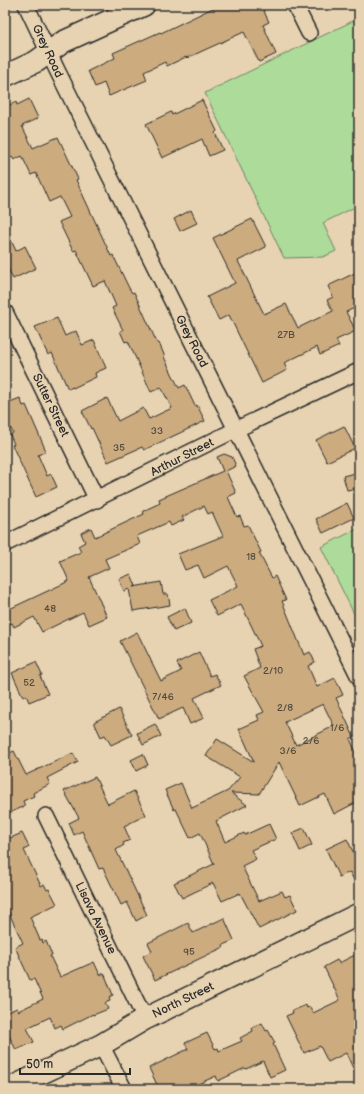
<svg xmlns="http://www.w3.org/2000/svg" width="364" height="1094" font-family="'Balsamiq Sans',sans-serif">
<rect width="100%" height="100%" fill="#e7d3b1"/>
<filter id="ink" filterUnits="userSpaceOnUse"><feTurbulence type="fractalNoise" baseFrequency=".025" numOctaves="2"/><feDisplacementMap in="SourceGraphic" scale="8" xChannelSelector="R" yChannelSelector="G"/><feConvolveMatrix kernelMatrix="1 2 1 2 8 2 1 2 1" color-interpolation-filters="sRGB"/></filter>
<g filter="url(#ink)">
<path fill="#acdb9a" stroke="#6c8362" d="M359 18V205L323 223 336 251 323 257 284 258 205 93Z
M359 528V624L321 547Z"/>
<path fill="#ccab7f" stroke="#2b2b2b" fill-rule="evenodd" d="M219 5H261L269 22 263 25 276 54 259 62 244 32 187 58 186 57 167 66 165 62 144 72 147 80 109 96 104 83 95 87 88 71 115 58 113 53 160 32 161 33Z
M29 99 38 118 22 126 33 148 58 137 78 179 76 180 111 256 113 255 129 288 132 293 134 292 157 343H159L165 357H164L179 388 185 385 195 406 197 405 205 421 144 450 142 447 108 462 92 428 91 429 82 411 107 398 118 421 143 408 149 419 172 408 161 387 151 392 128 341 125 342 120 331 123 330 112 308 116 306 105 281 93 286 76 250 73 251 59 222 70 217 60 197 49 202 36 173 31 175 22 156 14 160 12 157 5 160V107L16 102 17 105Z
M202 100 217 131 215 133 223 150 209 156 202 139 162 158 146 124 171 112 172 115Z
M191 210 197 223 180 231 174 219Z
M252 219 266 247 238 261 264 314 286 304 298 328 333 311 327 300 333 297 328 286 359 271V306L346 312 356 331 336 340 339 346 320 355 317 347 284 363 287 370 262 383 229 315 219 320 207 297 235 283 213 238Z
M5 227 16 251 25 246 36 268 13 279 5 263Z
M57 318 65 336 76 331 82 345 94 340 106 368 95 373 96 377 73 388V387L68 389 52 353 48 355 35 327Z
M20 398 23 406 26 405 46 451 38 455 47 476 51 474 57 487 36 497 12 445 14 444 10 435 13 433 5 417V404Z
M344 426 355 448 327 462 316 440Z
M224 454 232 457 236 466 226 471 236 493 228 497 237 517 240 516 244 526 248 525 261 552 259 553 272 578 275 576 286 600 282 601 304 655 310 652 315 662 308 666 317 687 335 678 343 695 336 698 354 737 350 739 359 759V801L334 814 325 794 300 806 279 762 259 794 231 793 247 805 216 821 225 842 244 833 245 835 269 824 276 839 251 850 256 859 242 866 259 901 282 891 285 897 290 895 297 910 259 929 240 893 222 901 213 883 182 898 174 883 214 864 200 833 190 838 176 809 174 810 165 790 181 783 192 808 228 791 240 777 206 756 217 739 254 762 239 729 259 720 257 715 264 712 244 676 260 668 253 649 261 646 241 604 217 616 209 600 238 586 228 566 204 578 198 565 185 570 178 554 223 536 212 512 208 514 204 506 182 517 184 520 171 526 169 522 137 536 140 544 105 559 109 568 89 577 107 617 89 625 83 612 42 632 34 617 14 627 12 623 5 626V611L69 581 60 561 81 552 78 546 85 542 81 533 91 528 95 537 144 514 143 511 160 503 159 499 223 471 217 457ZM323 704 334 726 296 745 285 722Z
M359 472V488L347 490 343 476Z
M347 503 354 518 323 533 316 519Z
M131 574 136 586 133 587 161 582 163 594H168L170 605 133 611 129 589 124 591 119 579Z
M185 608 191 623 174 631 167 617Z
M137 632 161 681 181 671 177 663 199 652 210 676 215 674 221 685 194 698 204 718 190 724 183 708 159 719 120 641Z
M36 662 42 675 40 676 48 694 29 702 26 695 23 697 12 673Z
M119 709 132 735 111 745 105 735 101 737 94 722Z
M155 724 161 736 143 745 137 733Z
M14 751 26 775 73 753 78 762 47 778 50 784 33 793 34 796 23 801 25 806 5 815V755Z
M143 754 148 765 136 771 131 760Z
M95 777 108 804 134 791 146 815 124 826 130 840 123 843 124 845 116 850 147 915 136 921 127 902 121 905 103 868 99 869 82 831 74 835 69 823 79 818 64 791Z
M304 828 312 845 300 851 292 833Z
M22 833 29 847 24 850 41 886 44 884 47 890 49 889 57 904 30 917 40 940 42 939 43 943 46 941 52 955 50 956 60 977 94 962 100 975 104 973 113 995 109 997 110 1001 105 1003 108 1009 93 1015V1014L63 1029 61 1025 55 1028 50 1017 27 1028 34 1042 16 1050 5 1027V1013L17 1008 18 1011 43 999 34 979 30 980 15 947 23 943 5 905V845L10 842 8 839Z
M347 839 359 864V891L350 872 339 877 326 849Z
M224 918 234 940 223 945 224 947 155 980 143 956 152 951 148 943 188 923 193 933Z
M359 953V1081L346 1053 328 1062 320 1046 304 1053 286 1016 293 1013 292 1011 306 1005 307 1008 310 1007 313 1013 340 1000 324 967 337 960 339 963Z
M262 1023 266 1031 268 1030 275 1043 273 1044 285 1070 270 1077 263 1061 246 1069 245 1068 218 1081 216 1076 187 1089H159L149 1068 188 1049 185 1043 207 1033 215 1049 218 1048 219 1051 242 1041 240 1038 253 1031 252 1028Z"/>
<g fill="none" stroke-linecap="round" stroke-linejoin="round">
<g stroke="#2b2b2b" stroke-width="18">
<path id="street" d="M26 5 57 70 359 677
M295 5 309 33
M5 312 97 500
M5 544 237 429 359 371
M46 816 145 1019
M101 1045 124 1089"/>
</g>
<g stroke="#2b2b2b" stroke-width="24">
<path id="secondary" d="M5 76 37 61 63 42 144 5
M8 1089 101 1045 145 1019 359 914"/>
</g>
<use href="#street" stroke="#e7d3b1" stroke-width="15"/>
<use href="#secondary" stroke="#e7d3b1" stroke-width="21"/>
</g>
</g>
<g text-anchor="middle" stroke-width="3" stroke-linejoin="round" paint-order="stroke">
<g font-size="10" fill="#534b40">
<text x="286" y="338">27B</text>
<text x="157" y="434">33</text>
<text x="119" y="451">35</text>
<text x="251" y="560">18</text>
<text x="50" y="612">48</text>
<text x="273" y="674">2/10</text>
<text x="29" y="686">52</text>
<text x="163" y="700">7/46</text>
<text x="285" y="711">2/8</text>
<text x="337" y="731">1/6</text>
<text x="311" y="744">2/6</text>
<text x="288" y="754">3/6</text>
<text x="189" y="955">95</text>
</g>
<g font-size="12" fill="#2b2b2b" stroke="#e7d3b1">
<text transform="translate(48 51) rotate(65)" y="4">Grey Road</text>
<text transform="translate(192 341) rotate(63)" y="4">Grey Road</text>
<text transform="translate(51 405) rotate(64)" y="4">Sutter Street</text>
<text transform="translate(182 457) rotate(-27)" y="4">Arthur Street</text>
<text transform="translate(96 918) rotate(64)" y="4">Lisava Avenue</text>
<text transform="translate(183 1000) rotate(-26)" y="4">North Street</text>
</g>
</g>
<rect width="364" height="1094" fill="none" stroke="#e7d3b1" stroke-width="20"/>
<rect x="10" y="10" width="344" height="1074" fill="none" stroke="#2b2b2b" stroke-width="1.5" filter="url(#ink)"/>
<path d="M20 1068v6h110v-6" fill="none" stroke="#2b2b2b" stroke-width="2"/>
<text x="26" y="1068" font-size="12" fill="#2b2b2b" stroke="#e7d3b1" stroke-width="3" paint-order="stroke">50 m</text>
</svg>
